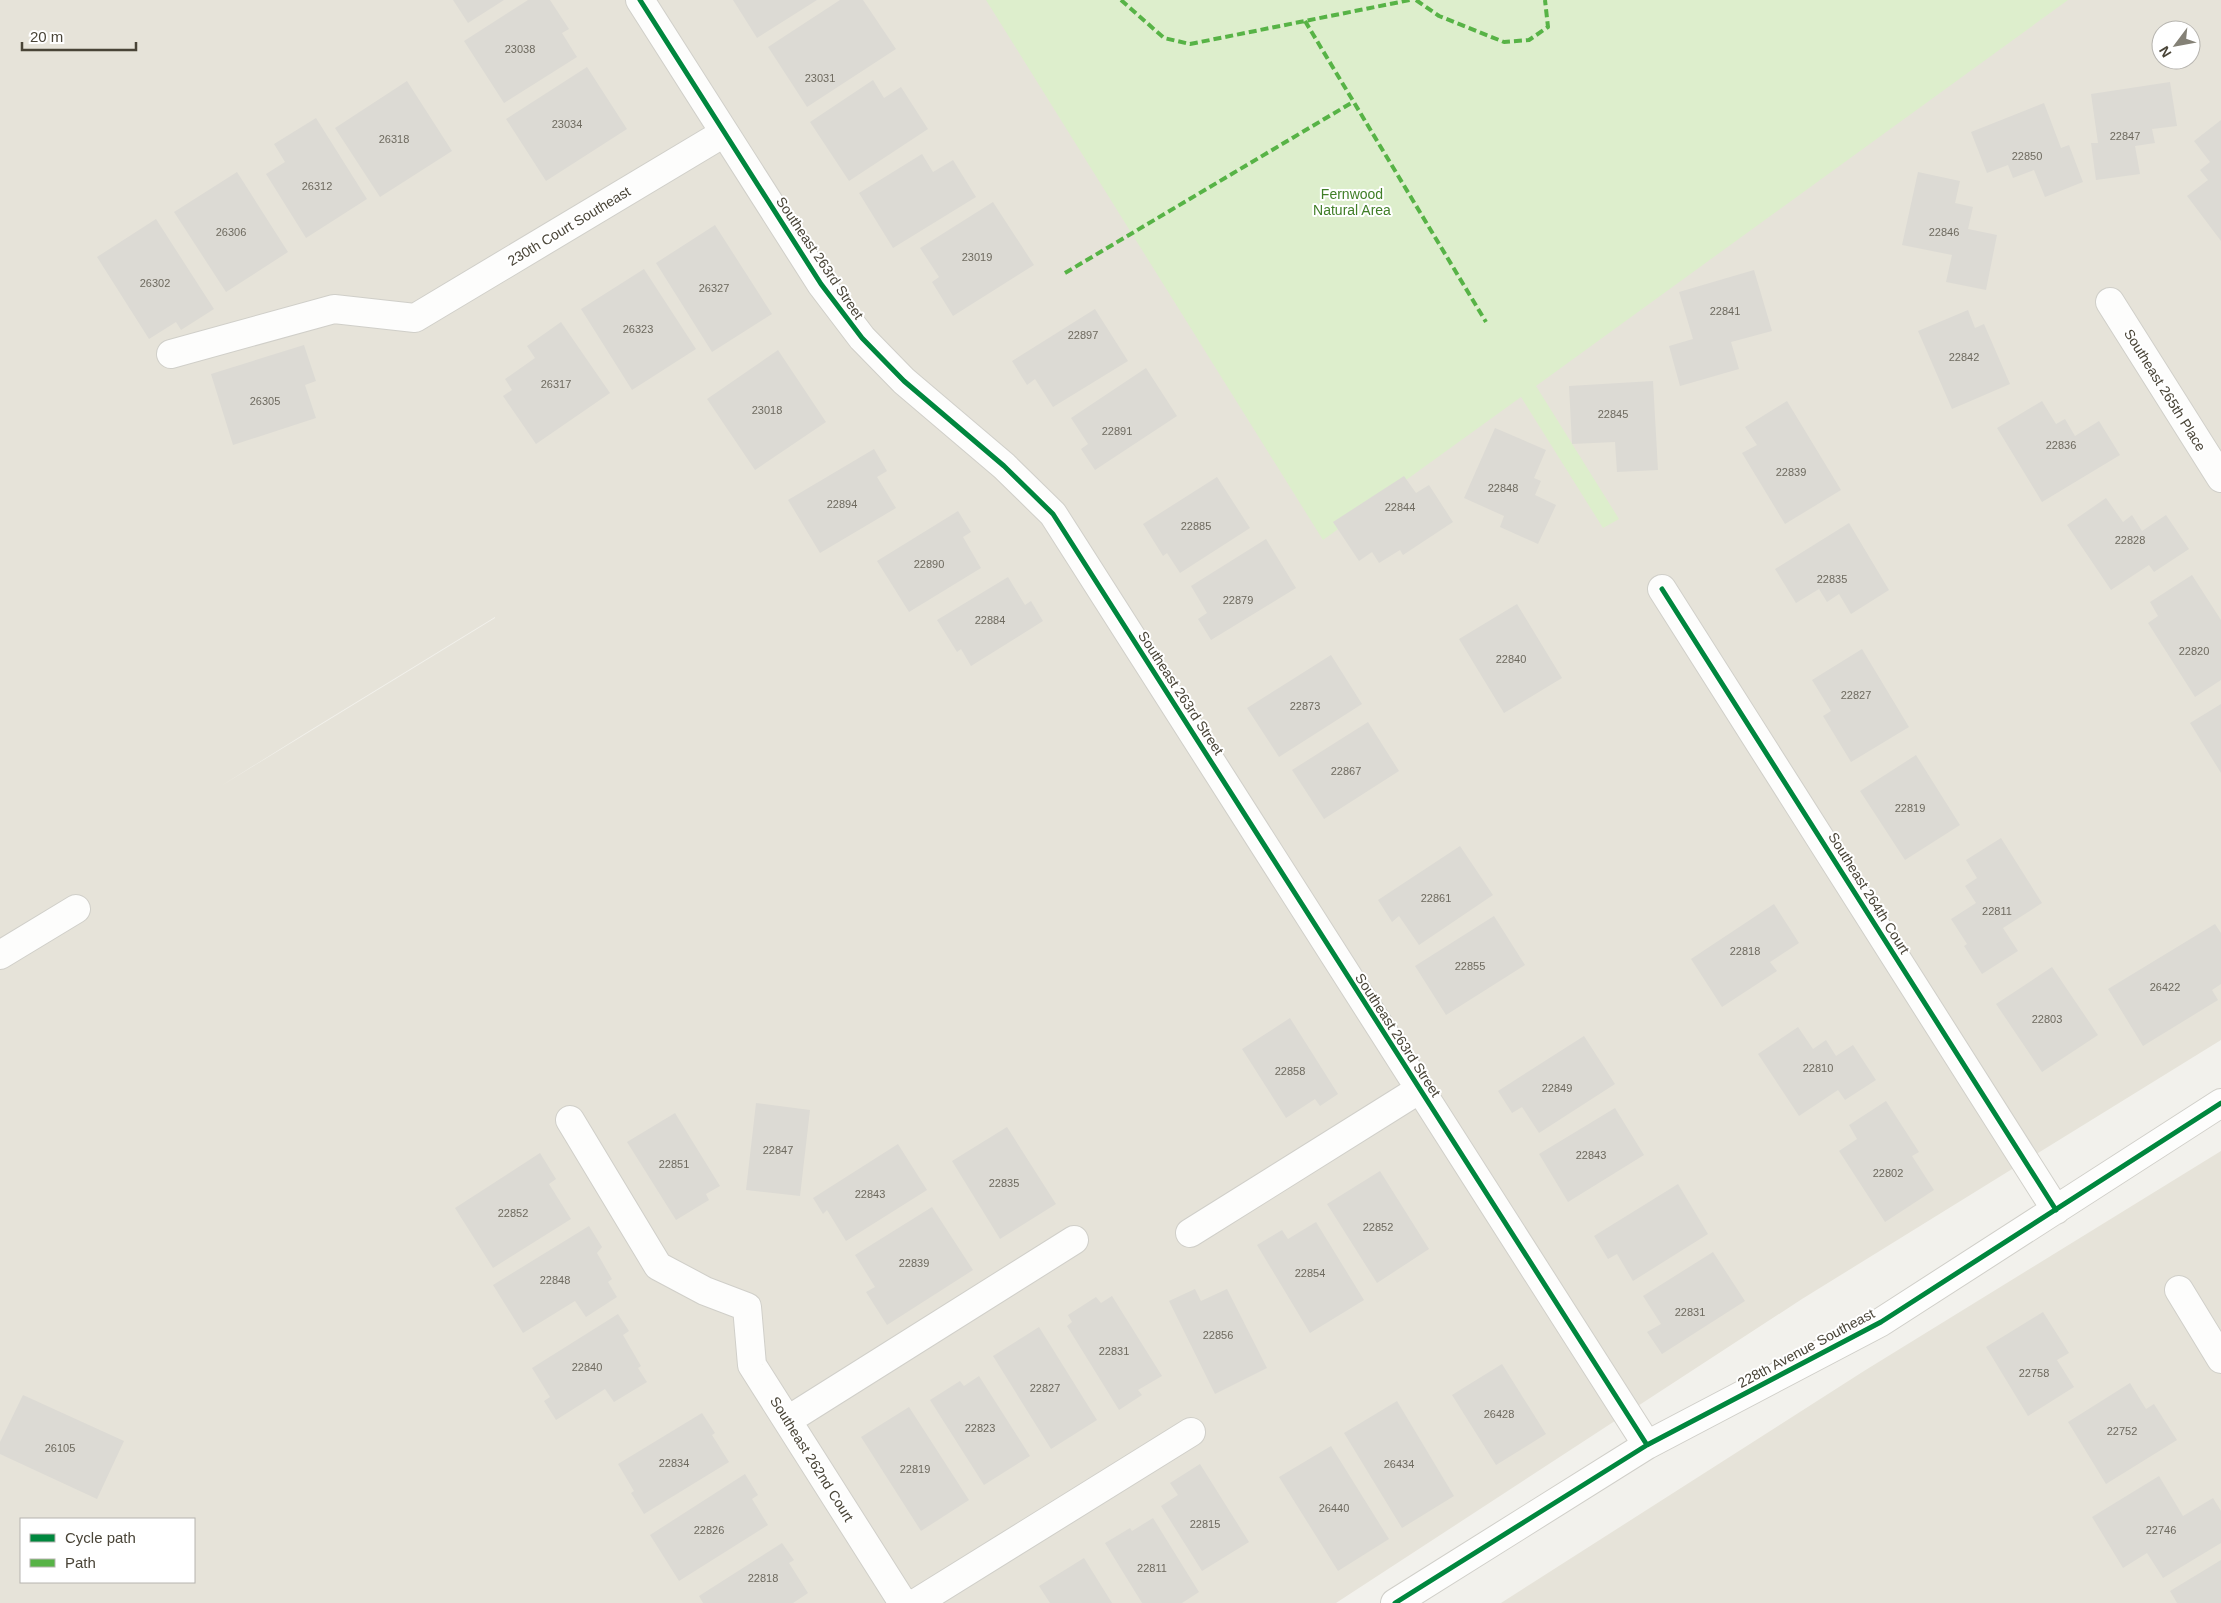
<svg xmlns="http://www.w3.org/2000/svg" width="2221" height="1603" font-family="Helvetica,sans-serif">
<rect width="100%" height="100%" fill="#f2f1ec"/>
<path fill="#e6e3d9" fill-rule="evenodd" d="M0 0H2221V1040L1802 1299 1336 1603H0ZM2161 30H2191V60H2161ZM495 617V618L221 786 309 731ZM21 1519H194V1582H21Z
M2221 1151V1603H1501L1864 1371Z"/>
<path fill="#dec" d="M986 0H2068L1536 386 1619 519 1603 528 1521 397 1323 540Z"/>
<path fill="#dcdad4" d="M453 0H504L468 23Z
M528 0H550L569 29 562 33 577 57 504 103 464 41Z
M733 0H817L757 38Z
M840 0H863L896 49 807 107 768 47Z
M587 67 627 129 546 181 506 119Z
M873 80 884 98 901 87 928 129 849 181 810 122Z
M407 81 452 151 380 197 335 128Z
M2170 82 2177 126 2152 129 2155 143 2135 146 2140 174 2096 180 2091 143H2098L2091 94Z
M2044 103 2061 148 2069 145 2083 182 2045 197 2034 170 2013 178 2008 165 1987 173 1971 132Z
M316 118 367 199 306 238 266 174 285 162 274 144Z
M2221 120V241L2187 196 2208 180 2200 170 2210 162 2194 141Z
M922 154 933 172 953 160 976 197 893 248 859 193Z
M237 172 288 252 226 292 174 212Z
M1918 172 1960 181 1955 203 1973 207 1968 229 1997 235 1986 290 1946 282 1952 255 1902 245Z
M993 202 1034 265 953 316 932 282 939 277 920 248Z
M156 219 214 309 181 330 176 322 149 339 97 257Z
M715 225 772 314 712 352 656 263Z
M644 269 696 349 632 390 581 309Z
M1754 270 1772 331 1731 342 1739 369 1680 386 1669 346 1693 339 1679 292Z
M1095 309 1128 361 1053 407 1035 379 1027 385 1012 361Z
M1968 310 1975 328 1984 324 2010 384 1952 409 1918 331Z
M561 322 610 393 536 444 503 396 512 390 505 379 535 358 527 346Z
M304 345 316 381 305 385 316 418 233 445 211 374Z
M778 350 826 422 755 470 707 399Z
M1146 368 1177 416 1095 470 1081 449 1088 444 1071 418Z
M1653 381 1658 470 1617 472 1615 442 1572 444 1569 386Z
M1787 401 1841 490 1785 524 1742 453 1757 445 1745 427Z
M2042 401 2056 424 2065 419 2075 436 2099 421 2120 455 2042 502 1997 428Z
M1495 428 1546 450 1534 478 1541 481 1535 495 1556 505 1538 544 1500 527 1504 516 1464 498Z
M874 449 887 471 877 477 896 508 820 553 788 500Z
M1404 476 1416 493 1429 485 1453 522 1403 555 1400 550 1379 563 1372 552 1359 561 1333 522Z
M1217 477 1250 528 1180 573 1167 553 1163 556 1143 524Z
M2106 498 2123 522 2132 515 2142 531 2166 515 2189 549 2154 572 2149 565 2111 590 2067 525Z
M958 511 971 532 963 537 981 568 909 612 877 561Z
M1849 523 1889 590 1851 614 1839 594 1827 602 1819 589 1796 603 1775 569Z
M1266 539 1296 588 1211 640 1198 619 1207 613 1191 586Z
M2192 575 2221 620V680L2195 697 2148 623 2158 616 2150 602Z
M1008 577 1025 605 1031 601 1043 621 971 666 961 649 957 652 937 620Z
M1517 604 1562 678 1504 713 1459 639Z
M1862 649 1909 727 1851 762 1823 716 1831 711 1812 680Z
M1331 655 1362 704 1279 757 1247 708Z
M2221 704V773L2190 723Z
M1368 722 1399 771 1324 819 1292 770Z
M1916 755 1960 825 1905 860 1860 791Z
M2001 838 2042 903 2003 928 2018 951 1982 974 1964 946 1967 944 1951 919 1976 903 1965 886 1977 878 1966 860Z
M1460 846 1493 895 1419 945 1399 916 1392 922 1378 900Z
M1774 904 1799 943 1770 962 1777 971 1722 1007 1691 959Z
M1494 916 1525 965 1446 1015 1415 966Z
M2215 924 2221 933V984L2212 990 2218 1000 2143 1046 2108 989Z
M2052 967 2098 1035 2042 1072 1996 1004Z
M1290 1018 1338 1094 1320 1106 1315 1099 1286 1118 1242 1049Z
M1798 1027 1813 1049 1826 1040 1836 1056 1853 1045 1876 1080 1845 1100 1838 1090 1799 1116 1758 1054Z
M1584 1036 1615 1084 1539 1133 1522 1107 1512 1113 1498 1091Z
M1886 1101 1919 1152 1912 1156 1934 1190 1885 1222 1839 1151 1857 1139 1849 1125Z
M756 1103 810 1110 800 1196 746 1190Z
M1615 1108 1644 1155 1568 1202 1539 1154Z
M675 1113 720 1186 706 1194 709 1200 676 1220 627 1142Z
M1007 1127 1056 1204 1000 1239 952 1161Z
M898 1144 927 1190 846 1241 827 1210 823 1214 813 1198Z
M540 1153 556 1179 549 1184 571 1219 493 1268 455 1208Z
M1380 1171 1429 1249 1377 1283 1327 1204Z
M1678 1184 1708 1234 1633 1281 1617 1254 1608 1259 1594 1236Z
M932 1207 973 1270 887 1325 866 1292 875 1287 855 1255Z
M1316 1222 1364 1300 1310 1333 1257 1245 1282 1230 1288 1239Z
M589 1226 602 1247 597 1253 612 1279 608 1282 617 1297 586 1317 575 1301 523 1333 493 1285Z
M1713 1252 1745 1301 1662 1354 1647 1332 1661 1324 1643 1296Z
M1195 1289 1201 1301 1227 1289 1267 1368 1215 1394 1169 1301Z
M1112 1296 1162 1376 1138 1390 1142 1395 1119 1410 1067 1326 1072 1322 1068 1315 1096 1297 1101 1303Z
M2043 1312 2069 1353 2057 1360 2074 1387 2028 1416 1986 1347Z
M618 1314 629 1331 623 1335 641 1366 638 1368 647 1382 614 1402 605 1389 556 1420 544 1401 550 1397 532 1368Z
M1039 1327 1097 1420 1051 1449 993 1356Z
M1502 1364 1546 1434 1496 1465 1452 1395Z
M979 1376 1030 1456 984 1485 930 1400 960 1381 964 1386Z
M2130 1383 2146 1409 2154 1404 2177 1440 2106 1484 2068 1422Z
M23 1395 124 1441 97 1499 0 1454V1442Z
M1397 1401 1454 1496 1402 1528 1344 1433Z
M909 1407 969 1500 921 1531 861 1437Z
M702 1413 715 1433 712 1435 729 1462 644 1514 631 1493 634 1491 618 1464Z
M1331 1446 1389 1539 1338 1571 1279 1477Z
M1200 1464 1249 1542 1202 1571 1161 1506 1178 1495 1170 1483Z
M745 1474 758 1495 752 1499 768 1525 679 1581 650 1535Z
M2159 1476 2183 1516 2213 1498 2221 1511V1543L2163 1578 2147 1553 2123 1568 2092 1517Z
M1153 1518 1199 1592 1182 1603H1142L1105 1543 1130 1528 1132 1531Z
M782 1543 794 1560 789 1563 808 1593 793 1603H703L699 1596Z
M1084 1558 1112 1603H1050L1039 1586Z
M2221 1560V1603H2177L2170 1591Z"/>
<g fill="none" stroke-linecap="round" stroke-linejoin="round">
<g stroke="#d0cfc9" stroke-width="30">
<path id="minor" d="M640 0 821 284 862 338 904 381 1004 466 1053 514 1647 1445
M2110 302 2221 478
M171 354 334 309 415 318 724 133
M1662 589 2056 1210
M0 955 76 909
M570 1120 658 1266 705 1291 747 1307 752 1365 903 1603
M1190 1233 1420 1089
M2179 1290 2221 1359
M788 1420 1074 1240
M916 1603 1191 1432
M1395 1603 1647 1445 1881 1322 2221 1103"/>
</g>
<use href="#minor" stroke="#fdfdfc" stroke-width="28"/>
<path stroke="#57b346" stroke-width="4" stroke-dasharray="8 4" stroke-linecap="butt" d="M1121 0 1164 38 1190 44 1410 0
M1416 0 1439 16 1504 42 1529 40 1548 27 1545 0
M1305 21 1486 322
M1065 273 1353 102"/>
<g stroke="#fff" stroke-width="8">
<path id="cycleway" d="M640 0 821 284 862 338 904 381 1004 466 1053 514 1647 1445
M1662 589 2056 1210
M1395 1603 1647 1445 1881 1322 2221 1103"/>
</g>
<use href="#cycleway" stroke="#00873e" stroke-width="5"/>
</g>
<g text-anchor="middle" stroke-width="4" stroke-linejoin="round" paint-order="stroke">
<g font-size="11" fill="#6e6a5f">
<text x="520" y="53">23038</text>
<text x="820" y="82">23031</text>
<text x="567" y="128">23034</text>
<text x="2125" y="140">22847</text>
<text x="394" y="143">26318</text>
<text x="2027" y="160">22850</text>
<text x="317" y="190">26312</text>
<text x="231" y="236">26306</text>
<text x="1944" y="236">22846</text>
<text x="977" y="261">23019</text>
<text x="155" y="287">26302</text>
<text x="714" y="292">26327</text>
<text x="1725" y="315">22841</text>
<text x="638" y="333">26323</text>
<text x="1083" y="339">22897</text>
<text x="1964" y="361">22842</text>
<text x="556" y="388">26317</text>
<text x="265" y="405">26305</text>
<text x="767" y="414">23018</text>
<text x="1613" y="418">22845</text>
<text x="1117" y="435">22891</text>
<text x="2061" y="449">22836</text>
<text x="1791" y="476">22839</text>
<text x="1503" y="492">22848</text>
<text x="842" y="508">22894</text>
<text x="1400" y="511">22844</text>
<text x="1196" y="530">22885</text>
<text x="2130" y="544">22828</text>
<text x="929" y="568">22890</text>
<text x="1832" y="583">22835</text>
<text x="1238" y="604">22879</text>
<text x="990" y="624">22884</text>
<text x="2194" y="655">22820</text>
<text x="1511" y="663">22840</text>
<text x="1856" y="699">22827</text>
<text x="1305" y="710">22873</text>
<text x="1346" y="775">22867</text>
<text x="1910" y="812">22819</text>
<text x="1436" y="902">22861</text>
<text x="1997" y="915">22811</text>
<text x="1745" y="955">22818</text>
<text x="1470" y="970">22855</text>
<text x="2165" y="991">26422</text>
<text x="2047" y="1023">22803</text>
<text x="1818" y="1072">22810</text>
<text x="1290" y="1075">22858</text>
<text x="1557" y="1092">22849</text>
<text x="778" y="1154">22847</text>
<text x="1591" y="1159">22843</text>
<text x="674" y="1168">22851</text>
<text x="1888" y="1177">22802</text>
<text x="1004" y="1187">22835</text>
<text x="870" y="1198">22843</text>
<text x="513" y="1217">22852</text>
<text x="1378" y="1231">22852</text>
<text x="914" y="1267">22839</text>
<text x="1310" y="1277">22854</text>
<text x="555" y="1284">22848</text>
<text x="1690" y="1316">22831</text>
<text x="1218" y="1339">22856</text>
<text x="1114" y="1355">22831</text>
<text x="587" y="1371">22840</text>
<text x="2034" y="1377">22758</text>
<text x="1045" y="1392">22827</text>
<text x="1499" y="1418">26428</text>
<text x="980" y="1432">22823</text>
<text x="2122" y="1435">22752</text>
<text x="60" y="1452">26105</text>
<text x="674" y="1467">22834</text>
<text x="1399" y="1468">26434</text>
<text x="915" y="1473">22819</text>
<text x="1334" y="1512">26440</text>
<text x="1205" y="1528">22815</text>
<text x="709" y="1534">22826</text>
<text x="2161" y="1534">22746</text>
<text x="1152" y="1572">22811</text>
<text x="763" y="1582">22818</text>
</g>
<g font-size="14" fill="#407e27" stroke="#fff">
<text x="1352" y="199">Fernwood<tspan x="1352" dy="16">Natural Area</tspan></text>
</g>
<g font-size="14" fill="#494437" stroke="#fff">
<text transform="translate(569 226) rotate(-31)" y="5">230th Court Southeast</text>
<text transform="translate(820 258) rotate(56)" y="5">Southeast 263rd Street</text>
<text transform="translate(2165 390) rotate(58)" y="5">Southeast 265th Place</text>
<text transform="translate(1181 693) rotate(57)" y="5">Southeast 263rd Street</text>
<text transform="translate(1869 893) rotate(58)" y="5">Southeast 264th Court</text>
<text transform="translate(1398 1035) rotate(57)" y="5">Southeast 263rd Street</text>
<text transform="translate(1806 1348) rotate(-28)" y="5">228th Avenue Southeast</text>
<text transform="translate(812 1459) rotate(58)" y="5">Southeast 262nd Court</text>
</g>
</g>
<rect x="20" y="1518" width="175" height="65" fill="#ffffff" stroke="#b6b4af"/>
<rect x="30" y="1534" width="25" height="8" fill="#00873e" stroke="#b6b4af"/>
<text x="65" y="1543" font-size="15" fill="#494437">Cycle path</text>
<rect x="30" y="1559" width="25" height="8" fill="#57b346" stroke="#b6b4af"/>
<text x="65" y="1568" font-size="15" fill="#494437">Path</text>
<g transform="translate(2176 45) rotate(238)"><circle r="24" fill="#ffffff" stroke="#b6b4af"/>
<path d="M0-4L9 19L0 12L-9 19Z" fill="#848176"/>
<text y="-8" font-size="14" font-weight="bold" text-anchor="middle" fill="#494437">N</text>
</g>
<path d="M22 42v8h114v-8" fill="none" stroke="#494437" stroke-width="2.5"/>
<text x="30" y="42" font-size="15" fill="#494437" stroke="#ffffff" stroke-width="4" paint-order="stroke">20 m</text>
</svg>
